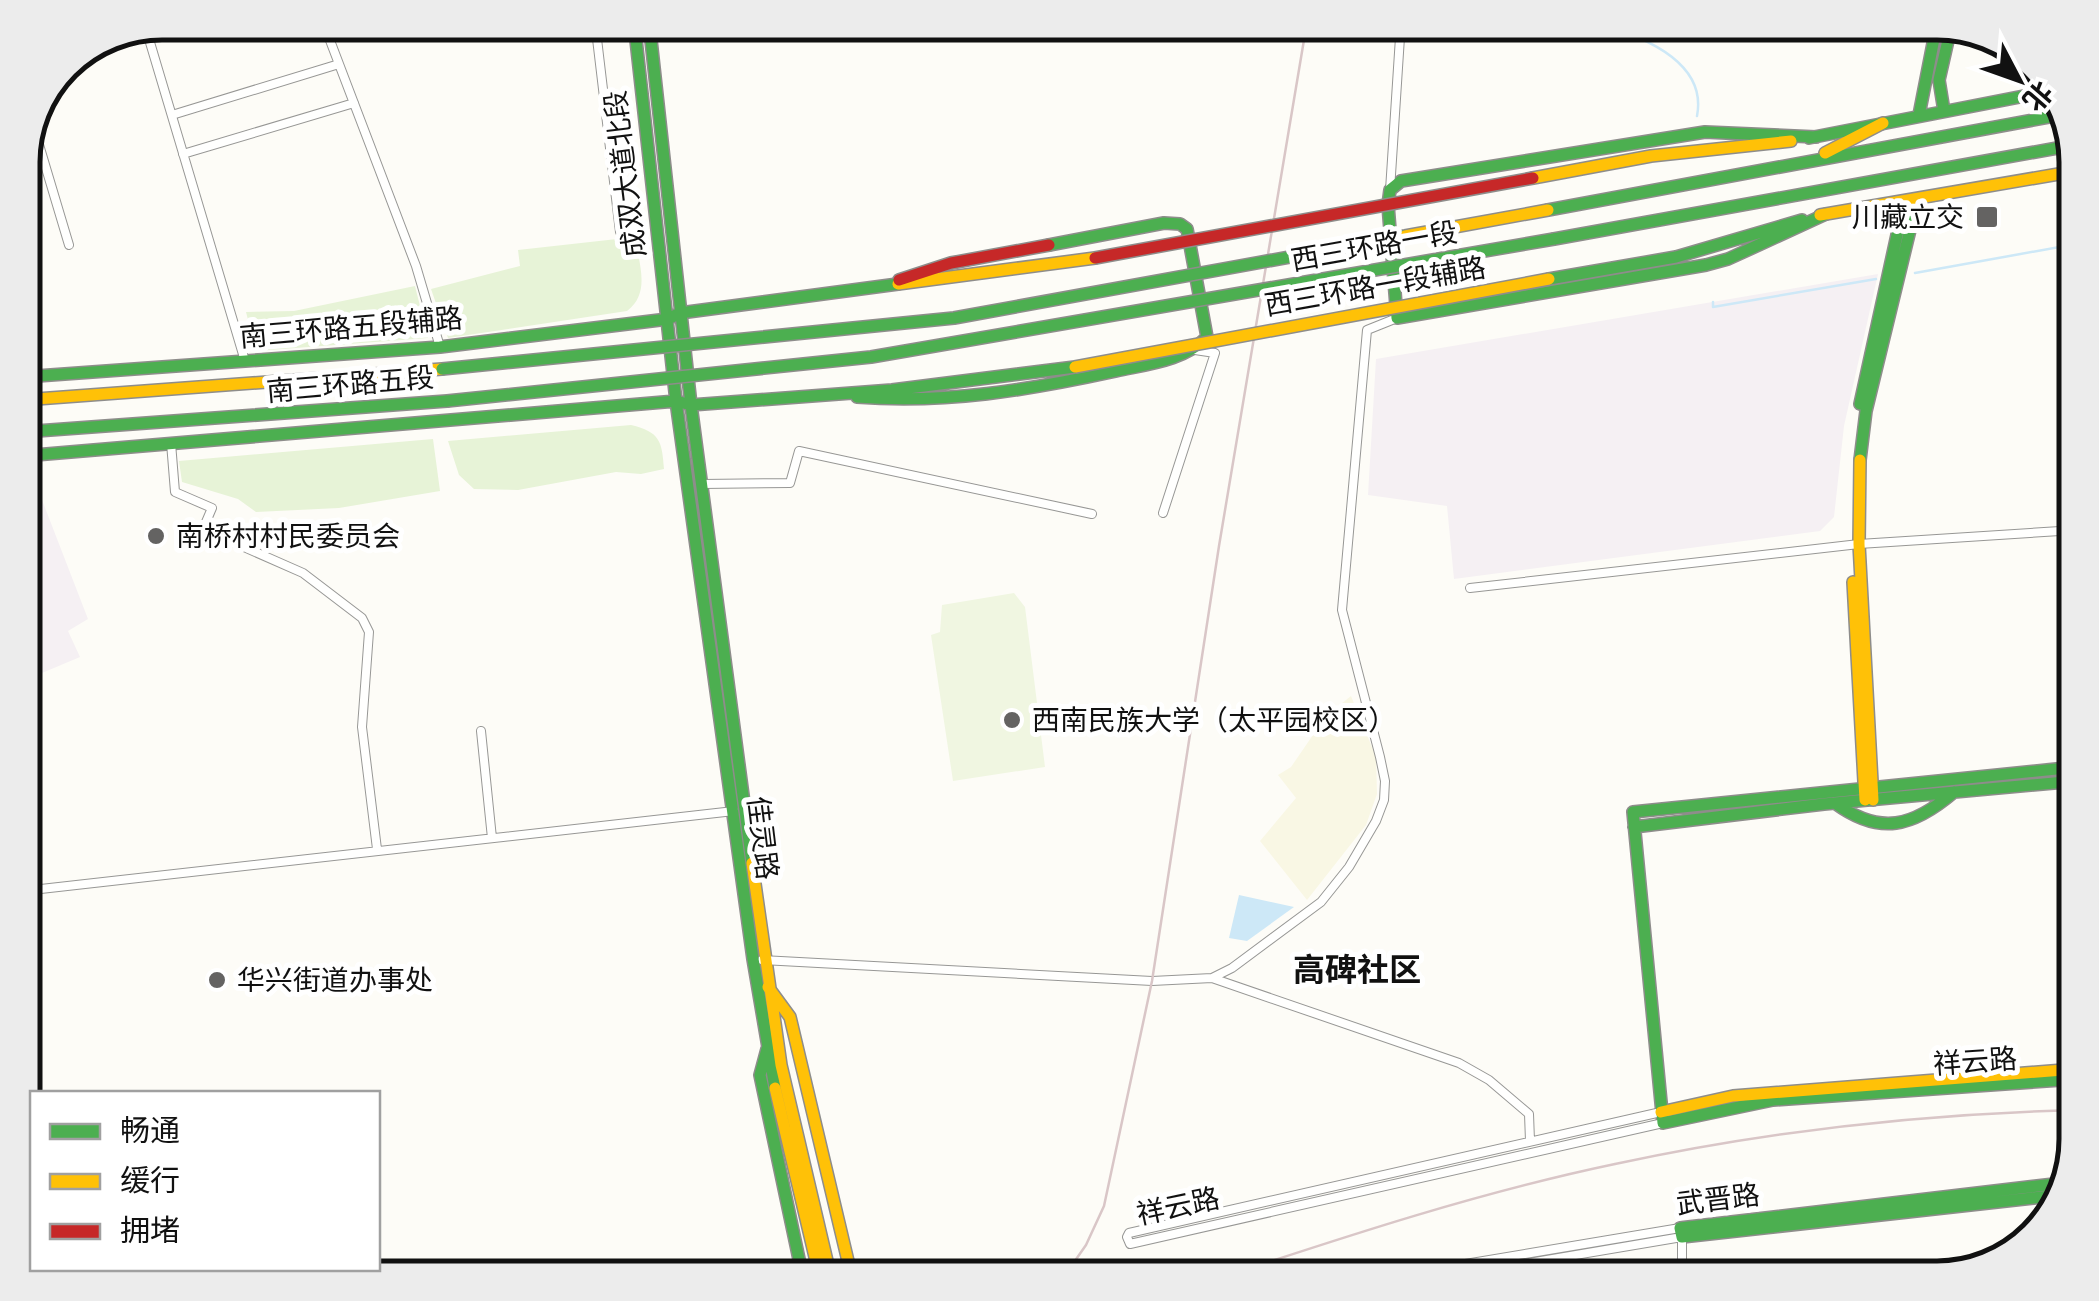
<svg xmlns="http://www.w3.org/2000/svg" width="2099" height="1301" font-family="'Roboto Serif','Noto Sans SC',serif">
<rect width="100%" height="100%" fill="#fdfcf7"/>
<path fill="#f5f0f3" d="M1878 274 1844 426 1834 517 1820 531 1454 579 1447 506 1368 495 1376 359Z
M32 474 88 619 68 631 80 657 23 681V475Z"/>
<path fill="#f9f7e4" d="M1351 696 1376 757 1377 794 1366 825 1307 900 1260 841 1296 798 1278 775 1291 767 1326 716Z"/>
<path fill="#e7f3d7" d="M635 237C639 264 651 293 627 311L448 338 431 289 520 266 518 250Z
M415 286 428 338 256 351 246 312 294 311Z
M631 425C660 432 662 441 664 469L641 474 616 472 518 490 474 489 459 475 448 441Z
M433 439 440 491 339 508 256 512 238 499 182 482 179 461Z"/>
<path fill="#f0f6e1" d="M1014 593 1025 607 1045 767 953 781 931 635 940 632 942 605Z"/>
<path fill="#cde8f7" d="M1239 895 1294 907 1247 941 1229 938Z"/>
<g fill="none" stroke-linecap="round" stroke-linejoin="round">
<path stroke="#cde8f7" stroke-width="2.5" d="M1593 22C1637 34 1708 60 1697 116
M1915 273 2076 244
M1713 302V307L1876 279"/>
<g stroke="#979795" stroke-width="10">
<path id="street" d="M323 22 416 266 440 347
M595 22 620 232
M146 29 245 361
M866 33 965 28 968 22
M172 115 339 64
M34 128 69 245
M183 154 354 103
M1390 190 1401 22
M171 443 175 492 212 508 203 529 303 573 362 618 369 632 362 727 377 849
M702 484 790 483 799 451 1092 514
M1163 513 1215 353 1195 350
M1470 588 1859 544 2076 530
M481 731 492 838
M23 891 734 811
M762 960 1152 981 1212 978 1232 968 1321 902 1349 867 1376 821 1384 800 1385 781 1380 757 1342 610 1367 330 1397 318
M1212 978 1459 1063 1489 1080 1529 1114 1530 1141
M1661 1112 1129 1233 1127 1237 1130 1244 1663 1123
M1381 1278 1680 1228
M1440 1278 1682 1237V1278"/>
</g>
<g stroke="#8e8d8b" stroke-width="14">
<path id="fast" d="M634 22 676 401 753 959 775 1088
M649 22 691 405 752 863
M1944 111 1939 80 1951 27
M1919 115 1937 23
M1816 137 1705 132 1401 181 1390 190 1388 205 1397 318 1706 265 1728 259 1826 214
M1809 138 2055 90
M1548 210 2065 114
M1554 239 2074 145
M1549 279 1676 257 1802 220
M23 377 440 347 668 319 680 313 898 284
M857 397C945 404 1029 390 1116 371 1147 364 1184 361 1207 337L1187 229 1180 224 1164 223 1049 245
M1860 404 1904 203
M23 432 447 401
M23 456 676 401 691 405 892 390 1075 367
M1860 460 1866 411 1917 201
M2076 767 1633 812 1663 1123 1773 1100 2076 1079
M1835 803C1880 836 1913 827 1954 792
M1634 827 1824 804 2076 781
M767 1049 760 1075 803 1278
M2060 1195 1682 1237 1680 1228 2063 1183"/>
</g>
<g stroke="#8e8d8b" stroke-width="14">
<path id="slow" d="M1825 153 1883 123
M1533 178 1651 156 1791 141
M1820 215 2076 171
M898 284 1095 258
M23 400 442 369
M1860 460 1859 544 1873 800
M1853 582 1865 800
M752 863 781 1065 831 1278
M768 987 790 1017 852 1278
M775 1088 820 1278
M1661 1112 1733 1096 2076 1069"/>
</g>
<g stroke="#8e8d8b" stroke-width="14">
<path id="jam" d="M899 280 951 263 1049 245"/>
</g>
<use href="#street" stroke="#fffffe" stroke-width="8"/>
<use href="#fast" stroke="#4caf50" stroke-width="11"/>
<use href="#slow" stroke="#ffc107" stroke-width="11"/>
<use href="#jam" stroke="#c62828" stroke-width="11"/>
<path stroke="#d9c6c7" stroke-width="2.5" d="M1063 1278 1086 1245 1104 1206 1152 981 1219 546 1307 22
M1220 1278C1350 1235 1481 1192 1615 1164 1767 1131 1922 1114 2076 1110"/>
<g stroke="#8e8d8b" stroke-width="14" stroke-linecap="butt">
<path id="fast-bridge" d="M442 369 954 318 1405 236
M447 401 871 357 1554 239"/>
</g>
<g stroke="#8e8d8b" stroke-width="14" stroke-linecap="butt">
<path id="slow-bridge" d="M1405 236 1548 210
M1075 367 1549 279"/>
</g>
<g stroke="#8e8d8b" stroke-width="14" stroke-linecap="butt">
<path id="jam-bridge" d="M1095 258 1533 178"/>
</g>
<use href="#fast-bridge" stroke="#4caf50" stroke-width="11"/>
<use href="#slow-bridge" stroke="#ffc107" stroke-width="11"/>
<use href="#jam-bridge" stroke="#c62828" stroke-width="11"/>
</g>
<g fill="#646362" stroke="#fff" stroke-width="4">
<rect x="1975" y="205" width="24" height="24" rx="5"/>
<circle cx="156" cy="536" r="10"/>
<circle cx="1012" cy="720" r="10"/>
<circle cx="217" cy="980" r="10"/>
</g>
<g text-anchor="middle" stroke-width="10" stroke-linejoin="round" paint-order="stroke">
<g font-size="28" fill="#111" stroke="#fff">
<text transform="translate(625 174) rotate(-97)" y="10">成双大道北段</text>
<text transform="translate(1374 246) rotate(-10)" y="10">西三环路一段</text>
<text transform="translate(1375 286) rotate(-10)" y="10">西三环路一段辅路</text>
<text transform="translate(351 327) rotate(-5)" y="10">南三环路五段辅路</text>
<text transform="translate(350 384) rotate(-5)" y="10">南三环路五段</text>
<text transform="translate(763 838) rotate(83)" y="10">佳灵路</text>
<text transform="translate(1975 1061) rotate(-4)" y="10">祥云路</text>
<text transform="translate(1718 1199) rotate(-7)" y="10">武晋路</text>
<text transform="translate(1178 1206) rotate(-12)" y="10">祥云路</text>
</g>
<g font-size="28" fill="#111" stroke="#fff" text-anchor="start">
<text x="1964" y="227" text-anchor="end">川藏立交</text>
<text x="176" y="546">南桥村村民委员会</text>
<text x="1032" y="730">西南民族大学（太平园校区）</text>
<text x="237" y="990">华兴街道办事处</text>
</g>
<g font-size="32" font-weight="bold" fill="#111" stroke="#fff">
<text x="1357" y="981">高碑社区</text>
</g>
</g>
<path d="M0 0H2099V1301H0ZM162 40H1937A122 122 0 0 1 2059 162V1139A122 122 0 0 1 1937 1261H162A122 122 0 0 1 40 1139V162A122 122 0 0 1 162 40Z" fill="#ececec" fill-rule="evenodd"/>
<path fill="none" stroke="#111" stroke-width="5" d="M162 40H1937A122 122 0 0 1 2059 162V1139A122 122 0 0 1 1937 1261H162A122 122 0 0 1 40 1139V162A122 122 0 0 1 162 40Z"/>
<rect x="30" y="1091" width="350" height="180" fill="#ffffff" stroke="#a0a0a0" stroke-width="2.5"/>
<rect x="50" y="1124" width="50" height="15" fill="#4caf50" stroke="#a0a0a0" stroke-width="2.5"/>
<text x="120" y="1141" font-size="30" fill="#111111">畅通</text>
<rect x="50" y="1174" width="50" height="15" fill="#ffc107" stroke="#a0a0a0" stroke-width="2.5"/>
<text x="120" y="1191" font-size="30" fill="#111111">缓行</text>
<rect x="50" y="1224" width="50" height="15" fill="#c62828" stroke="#a0a0a0" stroke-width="2.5"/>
<text x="120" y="1241" font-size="30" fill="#111111">拥堵</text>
<g transform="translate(2019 80) rotate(131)" stroke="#ffffff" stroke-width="8" paint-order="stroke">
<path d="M0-8L18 38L0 25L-18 38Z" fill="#111111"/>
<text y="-15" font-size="28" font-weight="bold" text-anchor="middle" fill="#111111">北</text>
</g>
</svg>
